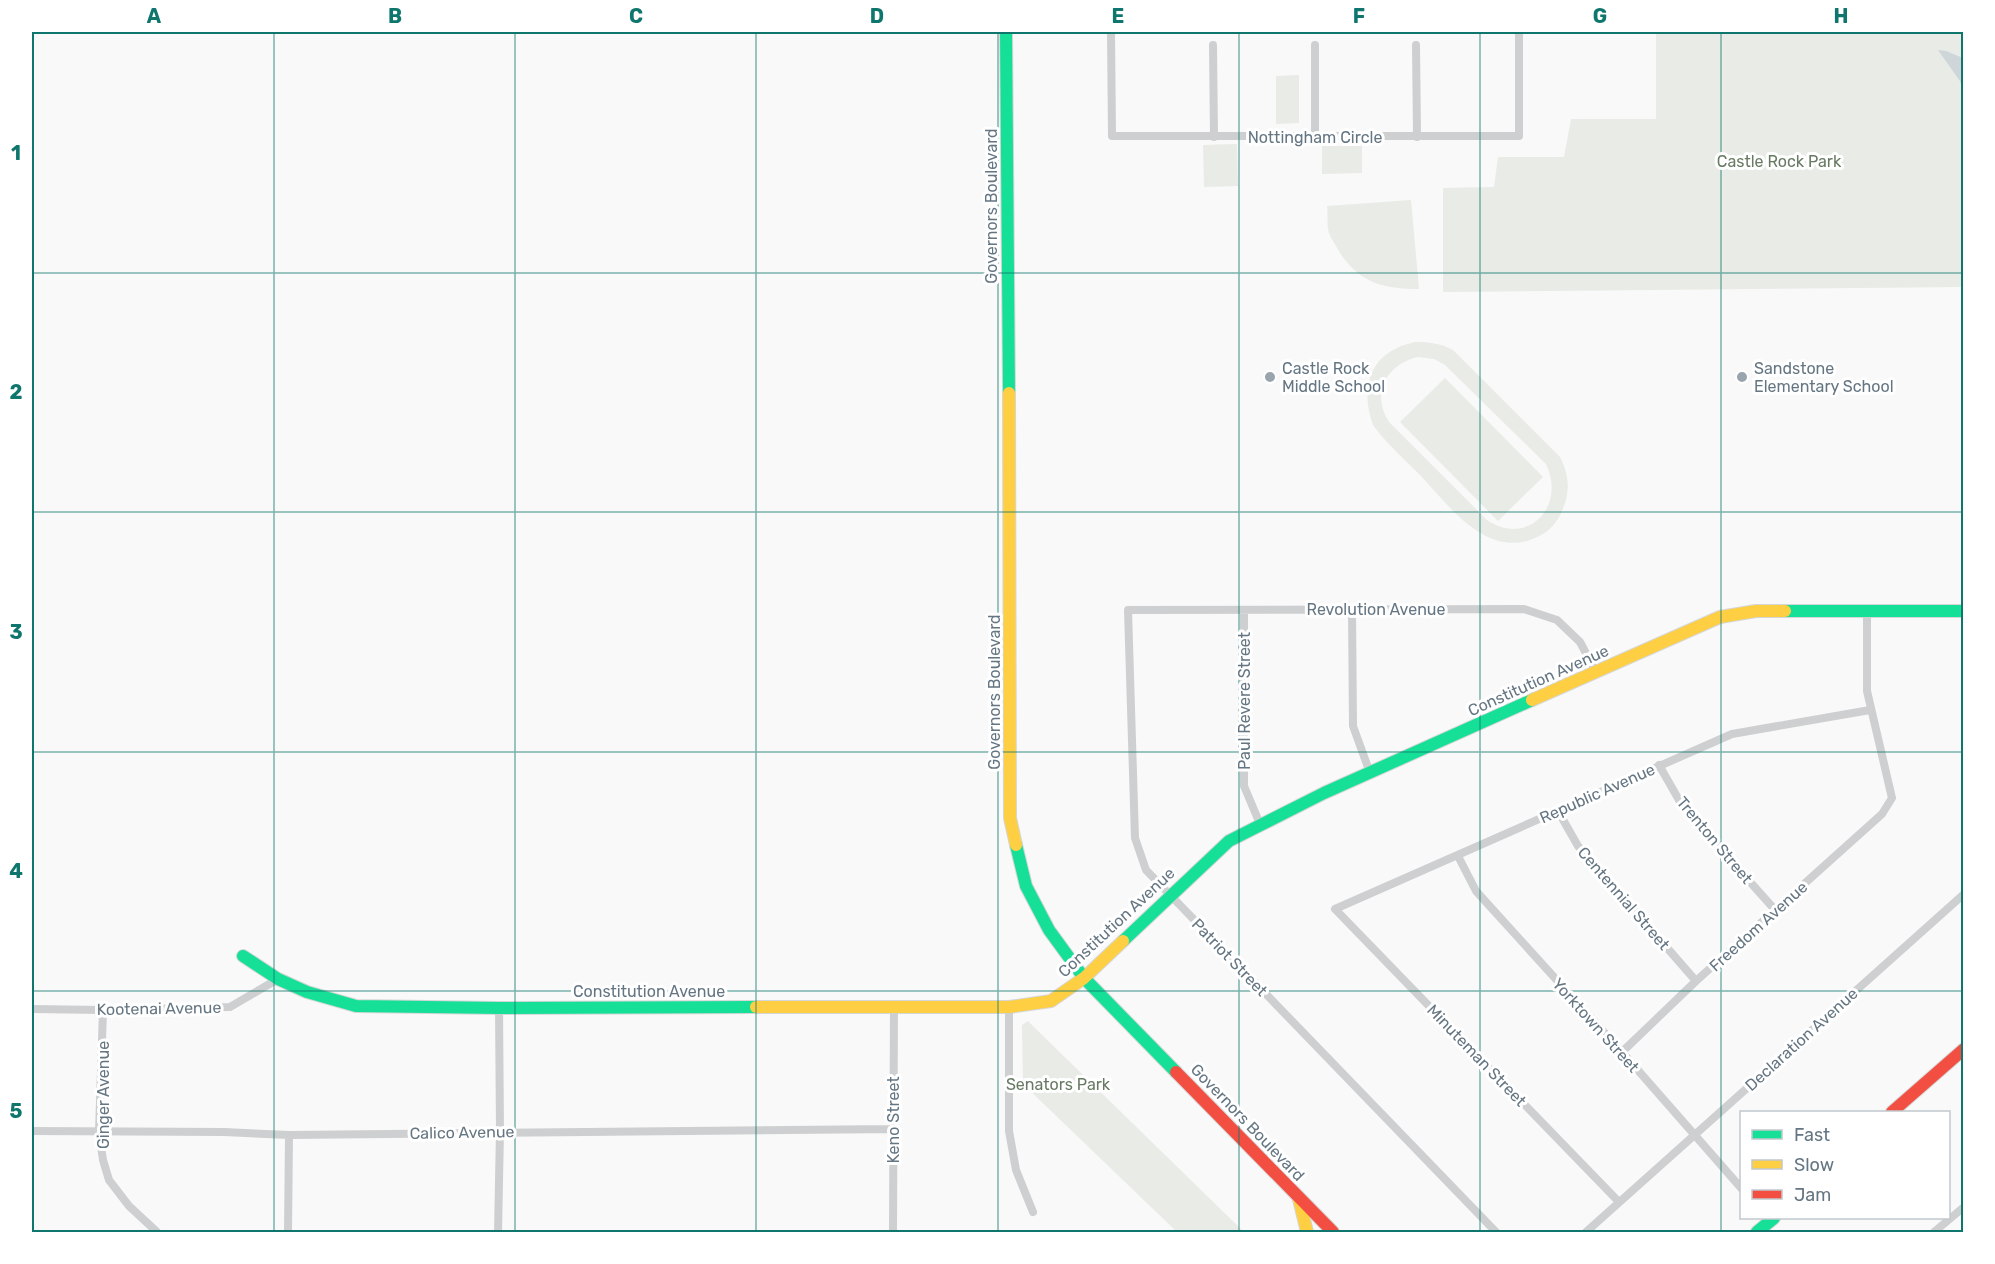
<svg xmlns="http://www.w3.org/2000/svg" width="1995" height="1264" font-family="Rubik,sans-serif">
<rect width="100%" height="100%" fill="#f9f9f9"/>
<path fill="#e8ebe6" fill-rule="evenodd" d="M1656 32H1963V287L1443 292V188L1494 187 1498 157H1564L1571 119H1656Z
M1299 75V123L1276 124V76Z
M1237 144 1238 186 1204 187 1203 145Z
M1322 146H1362V173L1322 174Z
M1411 200 1419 289C1381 289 1356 282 1336 246 1333 241 1329 235 1328 229 1327 222 1328 213 1327 206Z
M1415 342C1429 342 1440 343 1453 350L1560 457C1571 478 1570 497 1559 517 1552 530 1540 537 1527 541 1481 553 1447 503 1420 475 1404 459 1386 443 1373 425 1362 396 1366 362 1397 348 1402 345 1409 344 1415 342ZM1418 357 1434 359 1445 365 1546 464C1567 508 1526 547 1487 520L1390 423C1370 395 1386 364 1418 357Z
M1445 378 1543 477 1498 521 1400 422Z
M1028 1021 1037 1030 1244 1232H1177L1023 1084 1022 1025Z"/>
<path fill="#ced6d9" d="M1938 50 1946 51 1963 58V90L1960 81Z"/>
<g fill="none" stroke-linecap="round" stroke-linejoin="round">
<g stroke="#d5d6d7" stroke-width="14">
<path id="fast" d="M1006 32 1009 393
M1785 611H1964
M1016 845 1026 886 1049 930 1084 978 1176 1072
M1123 941 1229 841 1324 793 1532 700
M243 956 278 979 307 992 356 1006 499 1008 756 1007
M1757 1232 1774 1218"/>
</g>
<g stroke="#d5d6d7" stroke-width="14">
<path id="slow" d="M1009 393 1010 818 1016 845
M1532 700 1720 617 1756 611H1785
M756 1007H1009L1051 1001 1084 978 1123 941
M1299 1199 1307 1232"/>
</g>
<g stroke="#d5d6d7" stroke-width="14">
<path id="jam" d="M1176 1072 1333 1232
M1892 1112 1964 1049"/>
</g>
<path stroke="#cecfd0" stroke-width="8" d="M1111 32 1112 136H1519V32
M1213 45 1214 137
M1416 45 1417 137
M1315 137V45
M1352 609 1353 726 1370 773
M1244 610V786L1260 824
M1659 765 1683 807 1776 911
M1558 811 1578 846 1696 981
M1458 856 1476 891 1622 1052 1742 1189
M1009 1007V1131L1016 1170 1033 1212
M32 1009 103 1010 230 1007 278 979
M103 1010 99 1132 103 1160 109 1180 129 1206 157 1232
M1622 1052 1696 981 1882 814 1892 798 1867 691V612
M32 1131 224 1132 289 1135 893 1129
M1619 1202 1335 909 1732 734 1870 710
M288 1232 289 1135
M498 1232 500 1131 499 1008
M893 1232 894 1007
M1496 1232 1146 870 1135 838 1128 610 1524 609 1557 620 1580 642 1596 672
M1586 1232 1964 894
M1934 1232 1964 1207"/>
<use href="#fast" stroke="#16e098" stroke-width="12"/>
<use href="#slow" stroke="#ffcf43" stroke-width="12"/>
<use href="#jam" stroke="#f24e42" stroke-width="12"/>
</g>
<path fill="none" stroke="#0f766e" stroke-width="1.5" stroke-opacity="0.55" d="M274 32V1232M515 32V1232M756 32V1232M998 32V1232M1239 32V1232M1480 32V1232M1721 32V1232M32 273H1964M32 512H1964M32 752H1964M32 991H1964"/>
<g fill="#99a4ac" stroke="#fff" stroke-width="2">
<circle cx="1270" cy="377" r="6"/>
<circle cx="1742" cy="377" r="6"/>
</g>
<g text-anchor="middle" stroke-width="6" stroke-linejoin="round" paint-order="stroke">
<g font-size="16" fill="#657683" stroke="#fff">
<text x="1315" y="143">Nottingham Circle</text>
<text transform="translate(991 206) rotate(-90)" y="6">Governors Boulevard</text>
<text x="1376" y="615">Revolution Avenue</text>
<text transform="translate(1538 680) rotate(-24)" y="6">Constitution Avenue</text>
<text transform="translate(994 692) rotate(-90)" y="6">Governors Boulevard</text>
<text transform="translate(1244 701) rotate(-90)" y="6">Paul Revere Street</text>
<text transform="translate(1597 793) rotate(-24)" y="6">Republic Avenue</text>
<text transform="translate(1715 840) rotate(50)" y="6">Trenton Street</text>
<text transform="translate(1624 898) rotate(49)" y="6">Centennial Street</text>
<text transform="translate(1116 922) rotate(-43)" y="6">Constitution Avenue</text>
<text transform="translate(1758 926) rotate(-42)" y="6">Freedom Avenue</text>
<text transform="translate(1230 957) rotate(46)" y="6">Patriot Street</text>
<text x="649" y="997">Constitution Avenue</text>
<text transform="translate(159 1008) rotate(-1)" y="6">Kootenai Avenue</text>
<text transform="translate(1596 1025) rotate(48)" y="6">Yorktown Street</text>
<text transform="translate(1801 1039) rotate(-42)" y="6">Declaration Avenue</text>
<text transform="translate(1477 1055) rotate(46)" y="6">Minuteman Street</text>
<text transform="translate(103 1095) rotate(-90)" y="6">Ginger Avenue</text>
<text transform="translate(893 1120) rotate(-90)" y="6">Keno Street</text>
<text transform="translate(1248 1122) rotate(46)" y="6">Governors Boulevard</text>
<text transform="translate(462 1132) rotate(-1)" y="6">Calico Avenue</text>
</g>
<g font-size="16" fill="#687a64" stroke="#fff">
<text x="1779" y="167">Castle Rock Park</text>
<text x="1058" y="1090">Senators Park</text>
</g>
<g font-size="16" fill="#657683" stroke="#fff" text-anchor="start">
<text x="1282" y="374">Castle Rock<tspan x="1282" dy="18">Middle School</tspan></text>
<text x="1754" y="374">Sandstone<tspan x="1754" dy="18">Elementary School</tspan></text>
</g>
</g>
<rect width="1995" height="1264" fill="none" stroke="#ffffff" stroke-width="66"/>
<rect x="1740" y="1111" width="210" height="108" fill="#ffffff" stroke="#c1c8cd" stroke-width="1.5"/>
<rect x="1752" y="1130" width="30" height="9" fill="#16e098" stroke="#c1c8cd" stroke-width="1.5"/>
<text x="1794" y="1141" font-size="18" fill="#657683">Fast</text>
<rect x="1752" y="1160" width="30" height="9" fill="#ffcf43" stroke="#c1c8cd" stroke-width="1.5"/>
<text x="1794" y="1171" font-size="18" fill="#657683">Slow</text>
<rect x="1752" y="1190" width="30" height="9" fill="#f24e42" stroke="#c1c8cd" stroke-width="1.5"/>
<text x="1794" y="1201" font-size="18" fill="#657683">Jam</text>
<rect x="33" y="33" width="1929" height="1198" fill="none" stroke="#0f766e" stroke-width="2"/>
<g font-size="20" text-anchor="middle" font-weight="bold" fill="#0f766e">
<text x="154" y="23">A</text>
<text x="395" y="23">B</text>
<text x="636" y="23">C</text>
<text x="877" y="23">D</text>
<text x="1118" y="23">E</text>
<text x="1359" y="23">F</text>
<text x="1600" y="23">G</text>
<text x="1841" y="23">H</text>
<text x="16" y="160">1</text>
<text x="16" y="399">2</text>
<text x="16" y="639">3</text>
<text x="16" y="878">4</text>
<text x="16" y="1118">5</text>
</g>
</svg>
